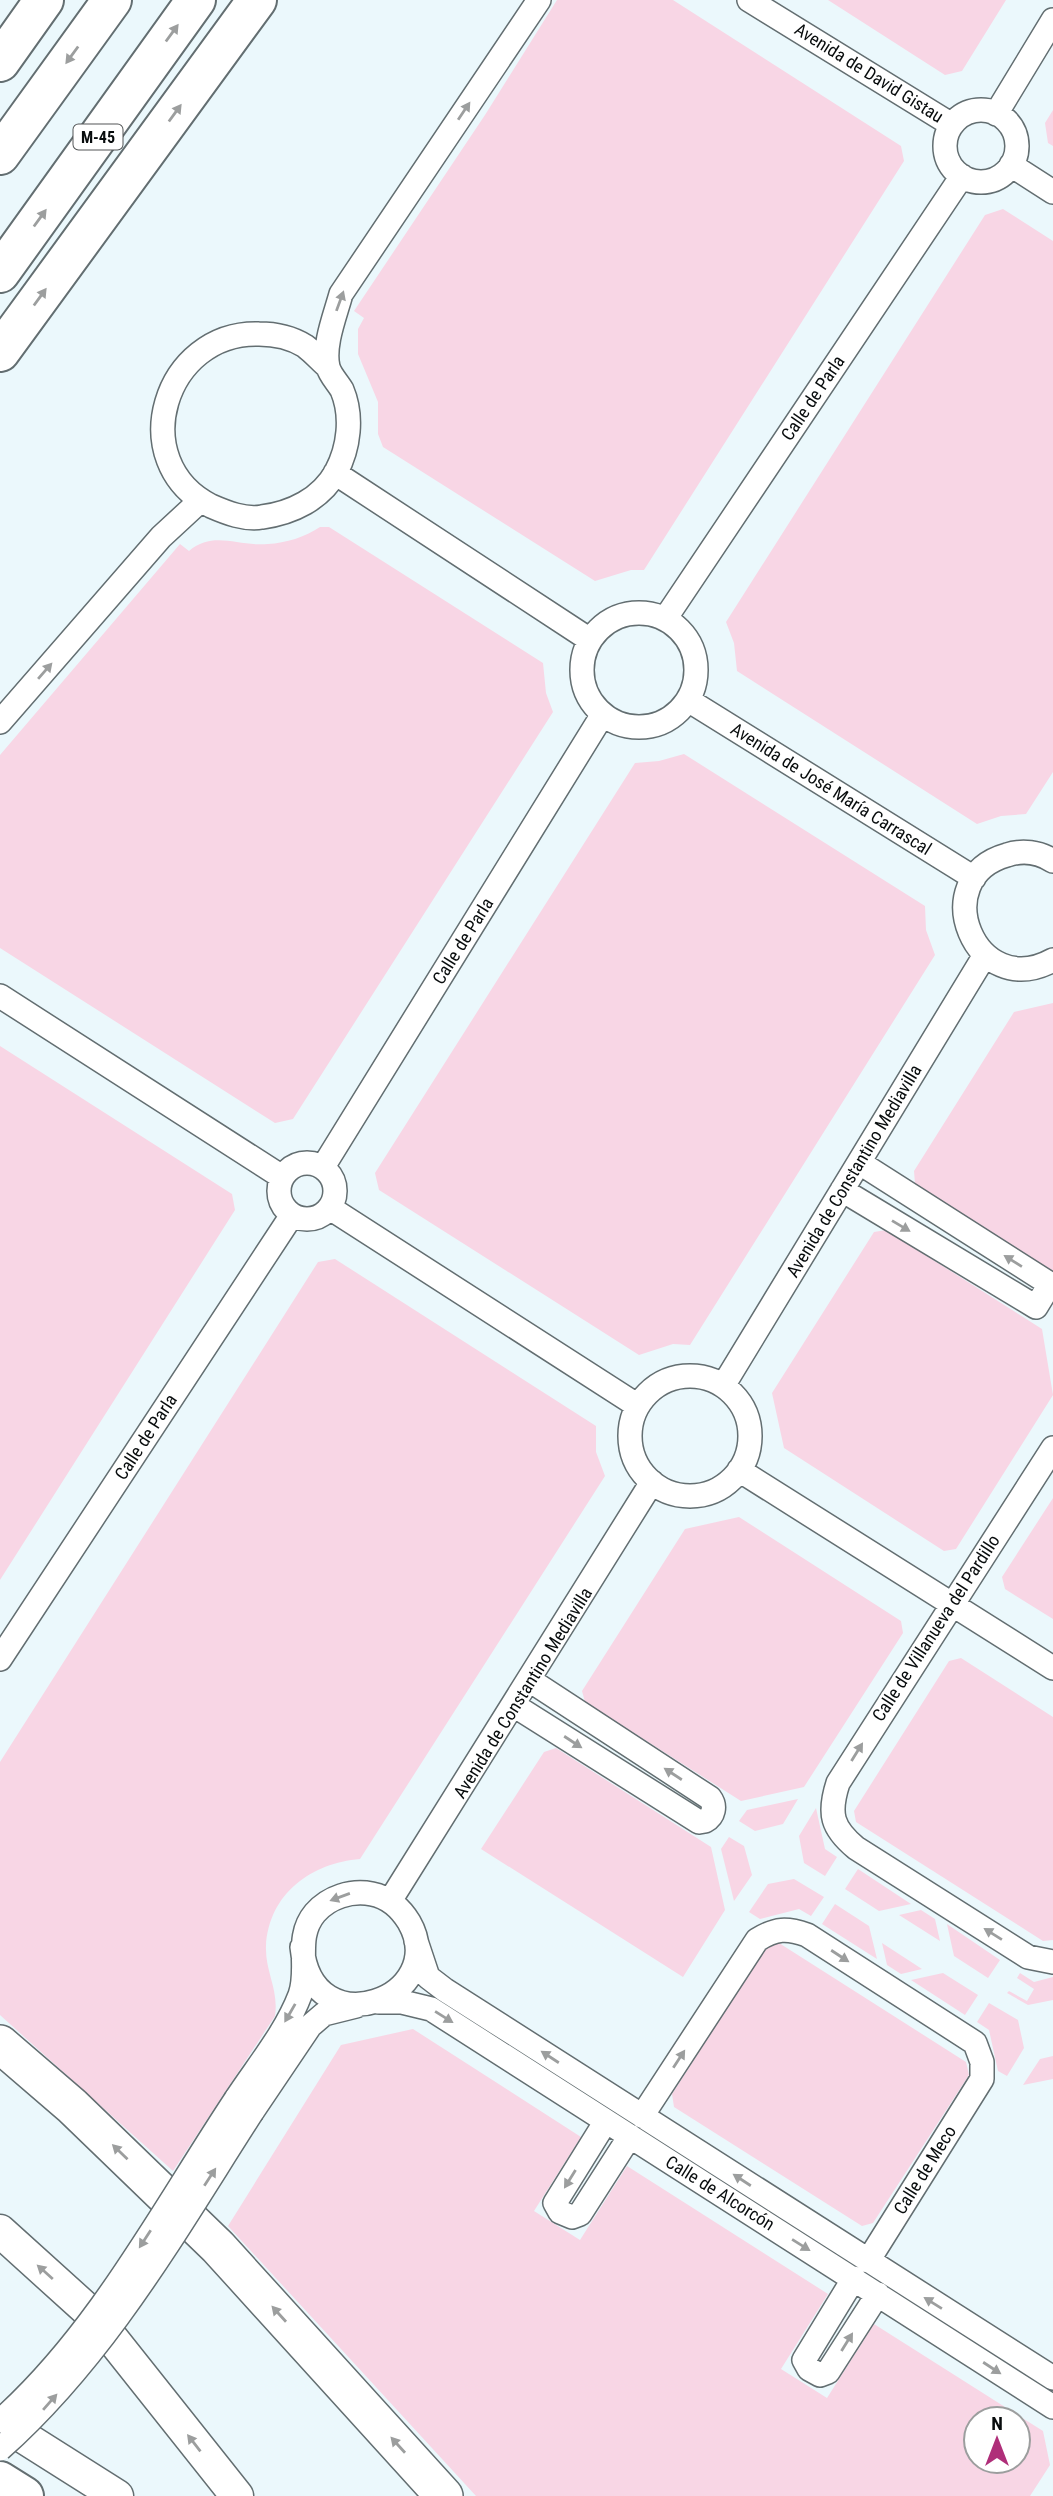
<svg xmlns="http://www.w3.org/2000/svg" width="1053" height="2496" font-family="'Roboto Condensed',sans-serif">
<rect width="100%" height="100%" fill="#ebf8fc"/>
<path fill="#f8d6e5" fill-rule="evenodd" d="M557 0H673L901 146 904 161 644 570H631L595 581 383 447 378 434V402L358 354V329L364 318 354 311 485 115Z
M828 0H1006L962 71 945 75Z
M1053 110V146L1048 143 1045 123Z
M1003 209 1053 241V772L1026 814 1001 816 977 824 737 671 734 643 726 622 985 215Z
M320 527H329L543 663 546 693 553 712 293 1119 275 1123 0 948V755L180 544 189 551C214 530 238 547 268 544 286 543 305 537 320 527Z
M684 754 925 906 926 930 935 955 690 1345 673 1344 639 1355 379 1190 375 1173 635 763 659 761Z
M1053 1003V1272L915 1184 914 1171 1014 1012Z
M0 1046 232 1194 235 1210 0 1580Z
M886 1230 1042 1329 1053 1395 956 1549 944 1551 784 1448 772 1393 874 1232Z
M335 1259 596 1426V1452L605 1476 360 1859C312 1863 269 1893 266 1946 265 1972 279 1989 275 2016L173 2171 0 2015V1762L318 1262Z
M1053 1498V1619L1005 1589 1002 1577Z
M739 1517 901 1621 903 1633 804 1787 741 1801 585 1702 582 1691 685 1529Z
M961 1658 1053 1717V1940L1043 1941 856 1822 854 1811 949 1661Z
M556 1748 711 1847 725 1910 683 1977 481 1849 544 1752Z
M798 1799 783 1824 755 1831 739 1821 747 1810Z
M816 1808 825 1849 837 1857 825 1876 804 1863 799 1836Z
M729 1837 744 1846 752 1875 734 1901 721 1849Z
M858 1869 911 1904 879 1911 845 1889Z
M794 1879 824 1897 811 1916 799 1909 760 1919 749 1912 768 1884Z
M835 1904 869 1926 877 1959 822 1924Z
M921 1910 935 1919 940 1941 899 1915Z
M947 1924 1000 1960 988 1978 954 1956Z
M779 1943 966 2062 969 2075 873 2223 862 2226 674 2107 672 2094 767 1946Z
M882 1943 922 1969 901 1974 887 1965Z
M943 1973 978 1995 965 2015 911 1980Z
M1020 1973 1034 1982 1053 1977V2000L1028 2005 1007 1993 1009 1991 1027 2001 1034 1989 1017 1978Z
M989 2003 1018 2020 1024 2048 1007 2076 998 2071 989 2030 977 2022Z
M413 2029 581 2137 534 2211 580 2240 627 2166 828 2294 781 2369 827 2398 874 2324 1043 2431 1050 2465 1030 2496H476L228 2226 341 2045ZM976 2419H1018V2461H976Z
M1053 2056V2079L1023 2085 1040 2059Z
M633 2122 866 2271 864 2275 631 2125Z
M880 2280 1040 2382 1038 2385 878 2283Z"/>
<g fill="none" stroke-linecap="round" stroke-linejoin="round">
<g stroke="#636e71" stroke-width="26">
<path id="minor" d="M749 0 952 125
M945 146a36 36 0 1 1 72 0a36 36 0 1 1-72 0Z
M996 114 1053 20
M1011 165 1053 192
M328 367C321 361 313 352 305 346 292 338 275 334 259 334 164 331 124 462 211 506 227 513 245 520 262 517 292 513 321 499 336 472 349 448 353 416 342 390 338 383 330 375 328 367 323 345 335 316 341 294L539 0
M335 473 590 640
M582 670a57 57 0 1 1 114 0a57 57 0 1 1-114 0Z
M665 619 962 176
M688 700 974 878
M0 722 161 537 201 500
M1053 861C1039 852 1022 850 1007 855 925 878 975 1003 1053 960
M0 996 282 1177
M279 1191a28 28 0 1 1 56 0a28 28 0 1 1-56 0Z
M323 1167 603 714
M842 1190 1036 1307 1050 1284 860 1163
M330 1208 638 1406
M630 1436a60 60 0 1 1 120 0a60 60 0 1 1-120 0Z
M723 1386 985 955
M1053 1448 838 1783C828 1814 832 1828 856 1848L1028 1957 1053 1962
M739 1470 1053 1668
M0 1659 292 1215
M515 1706 699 1822 705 1821C714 1816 716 1806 710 1798L531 1681
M390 1901 652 1482
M416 1941 428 1977 445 1990 1053 2378
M379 2002H402L431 2009 1053 2407
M236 2099C257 2067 286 2032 300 1995 310 1968 294 1938 315 1913 329 1897 351 1890 372 1894 388 1897 401 1909 409 1922 452 1997 312 2050 302 1947
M252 2112 310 2026 324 2014 356 2006
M642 2116 757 1940C776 1928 787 1928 807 1935L975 2043 982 2062V2079L868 2261
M606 2121 555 2203 560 2212 572 2217 580 2214 630 2136
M854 2278 804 2360 809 2369 820 2375 828 2372 878 2294"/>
</g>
<g stroke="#636e71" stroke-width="35">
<path id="secondary" d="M0 2231 94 2316 237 2496
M0 2422 117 2496"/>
</g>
<g stroke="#636e71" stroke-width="40">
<path id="primary" d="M0 2044 72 2106 218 2247 444 2496"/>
</g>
<g stroke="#636e71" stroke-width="42">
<path id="motorway" d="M0 62 44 0
M0 155 112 0
M0 273 196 0
M0 352 257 0
M0 2481 24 2496"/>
</g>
<use href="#minor" stroke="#fff" stroke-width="23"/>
<use href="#secondary" stroke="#fff" stroke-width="32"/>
<use href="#primary" stroke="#fff" stroke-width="37"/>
<use href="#motorway" stroke="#fff" stroke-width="38"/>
<g stroke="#636e71" stroke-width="26" stroke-linecap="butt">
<path id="minor-bridge" d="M0 2421C99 2333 163 2209 236 2099
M0 2449C106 2355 176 2230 252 2112"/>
</g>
<use href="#minor-bridge" stroke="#fff" stroke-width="23"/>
</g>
<defs><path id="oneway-solid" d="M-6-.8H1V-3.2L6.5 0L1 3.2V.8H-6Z" transform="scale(1.75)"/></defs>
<g fill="#9c9e9e">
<use href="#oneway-solid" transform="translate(172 33) rotate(-54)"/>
<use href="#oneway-solid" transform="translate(72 55) rotate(126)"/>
<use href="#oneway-solid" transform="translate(464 111) rotate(-56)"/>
<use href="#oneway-solid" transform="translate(175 113) rotate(-54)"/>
<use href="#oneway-solid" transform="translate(40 218) rotate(-54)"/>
<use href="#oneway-solid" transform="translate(40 297) rotate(-54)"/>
<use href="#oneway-solid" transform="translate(340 301) rotate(-70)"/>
<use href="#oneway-solid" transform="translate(45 671) rotate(-49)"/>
<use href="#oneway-solid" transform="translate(901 1226) rotate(31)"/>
<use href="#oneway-solid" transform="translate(1013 1261) rotate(-148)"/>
<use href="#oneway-solid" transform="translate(573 1742) rotate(33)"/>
<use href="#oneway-solid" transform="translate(857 1752) rotate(-58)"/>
<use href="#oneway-solid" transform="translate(673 1774) rotate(-147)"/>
<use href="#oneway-solid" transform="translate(340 1897) rotate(160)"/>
<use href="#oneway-solid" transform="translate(993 1934) rotate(-148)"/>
<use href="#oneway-solid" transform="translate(840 1956) rotate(33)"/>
<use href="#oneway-solid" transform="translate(290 2013) rotate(120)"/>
<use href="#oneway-solid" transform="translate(444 2017) rotate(32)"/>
<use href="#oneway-solid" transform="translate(550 2057) rotate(-147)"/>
<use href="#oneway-solid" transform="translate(679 2059) rotate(-57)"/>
<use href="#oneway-solid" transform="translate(120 2152) rotate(-136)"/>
<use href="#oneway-solid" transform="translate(210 2177) rotate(-57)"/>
<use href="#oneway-solid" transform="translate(570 2179) rotate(122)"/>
<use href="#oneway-solid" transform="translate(742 2180) rotate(-147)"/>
<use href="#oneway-solid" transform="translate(145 2239) rotate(123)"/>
<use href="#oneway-solid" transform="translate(801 2245) rotate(32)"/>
<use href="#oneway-solid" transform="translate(45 2272) rotate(-138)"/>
<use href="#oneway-solid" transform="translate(933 2303) rotate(-148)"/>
<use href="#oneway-solid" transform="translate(279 2314) rotate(-132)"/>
<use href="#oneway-solid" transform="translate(847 2342) rotate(-58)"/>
<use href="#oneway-solid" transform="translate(992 2368) rotate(33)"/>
<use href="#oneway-solid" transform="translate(50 2402) rotate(-49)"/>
<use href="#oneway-solid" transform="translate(194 2443) rotate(-128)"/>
<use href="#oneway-solid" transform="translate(398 2445) rotate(-132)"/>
</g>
<g text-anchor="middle" stroke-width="5" stroke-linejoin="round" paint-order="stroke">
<rect fill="#fff" stroke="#525556" stroke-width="2" x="73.5" y="124.5" width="49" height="25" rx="5"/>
<g font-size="16" font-weight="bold" fill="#080c0d">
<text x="98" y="143">M-45</text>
</g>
<g font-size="18" fill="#080c0d" stroke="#fff">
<text transform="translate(869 73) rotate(32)" y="6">Avenida de David Gistau</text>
<text transform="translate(813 398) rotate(-56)" y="6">Calle de Parla</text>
<text transform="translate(831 789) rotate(32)" y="6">Avenida de José María Carrascal</text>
<text transform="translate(463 941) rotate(-58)" y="6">Calle de Parla</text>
<text transform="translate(854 1171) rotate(-59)" y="6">Avenida de Constantino Mediavilla</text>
<text transform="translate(146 1437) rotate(-57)" y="6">Calle de Parla</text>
<text transform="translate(936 1628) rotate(-57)" y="6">Calle de Villanueva del Pardillo</text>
<text transform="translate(523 1693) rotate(-58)" y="6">Avenida de Constantino Mediavilla</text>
<text transform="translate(925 2170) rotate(-58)" y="6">Calle de Meco</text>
<text transform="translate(720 2193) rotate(32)" y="6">Calle de Alcorcón</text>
</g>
</g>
<g transform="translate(997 2440)"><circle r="33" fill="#ffffff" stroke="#9c9e9e" stroke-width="2"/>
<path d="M0-5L12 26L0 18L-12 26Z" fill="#af2e79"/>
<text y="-10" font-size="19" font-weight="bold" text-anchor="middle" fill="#080c0d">N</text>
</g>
</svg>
